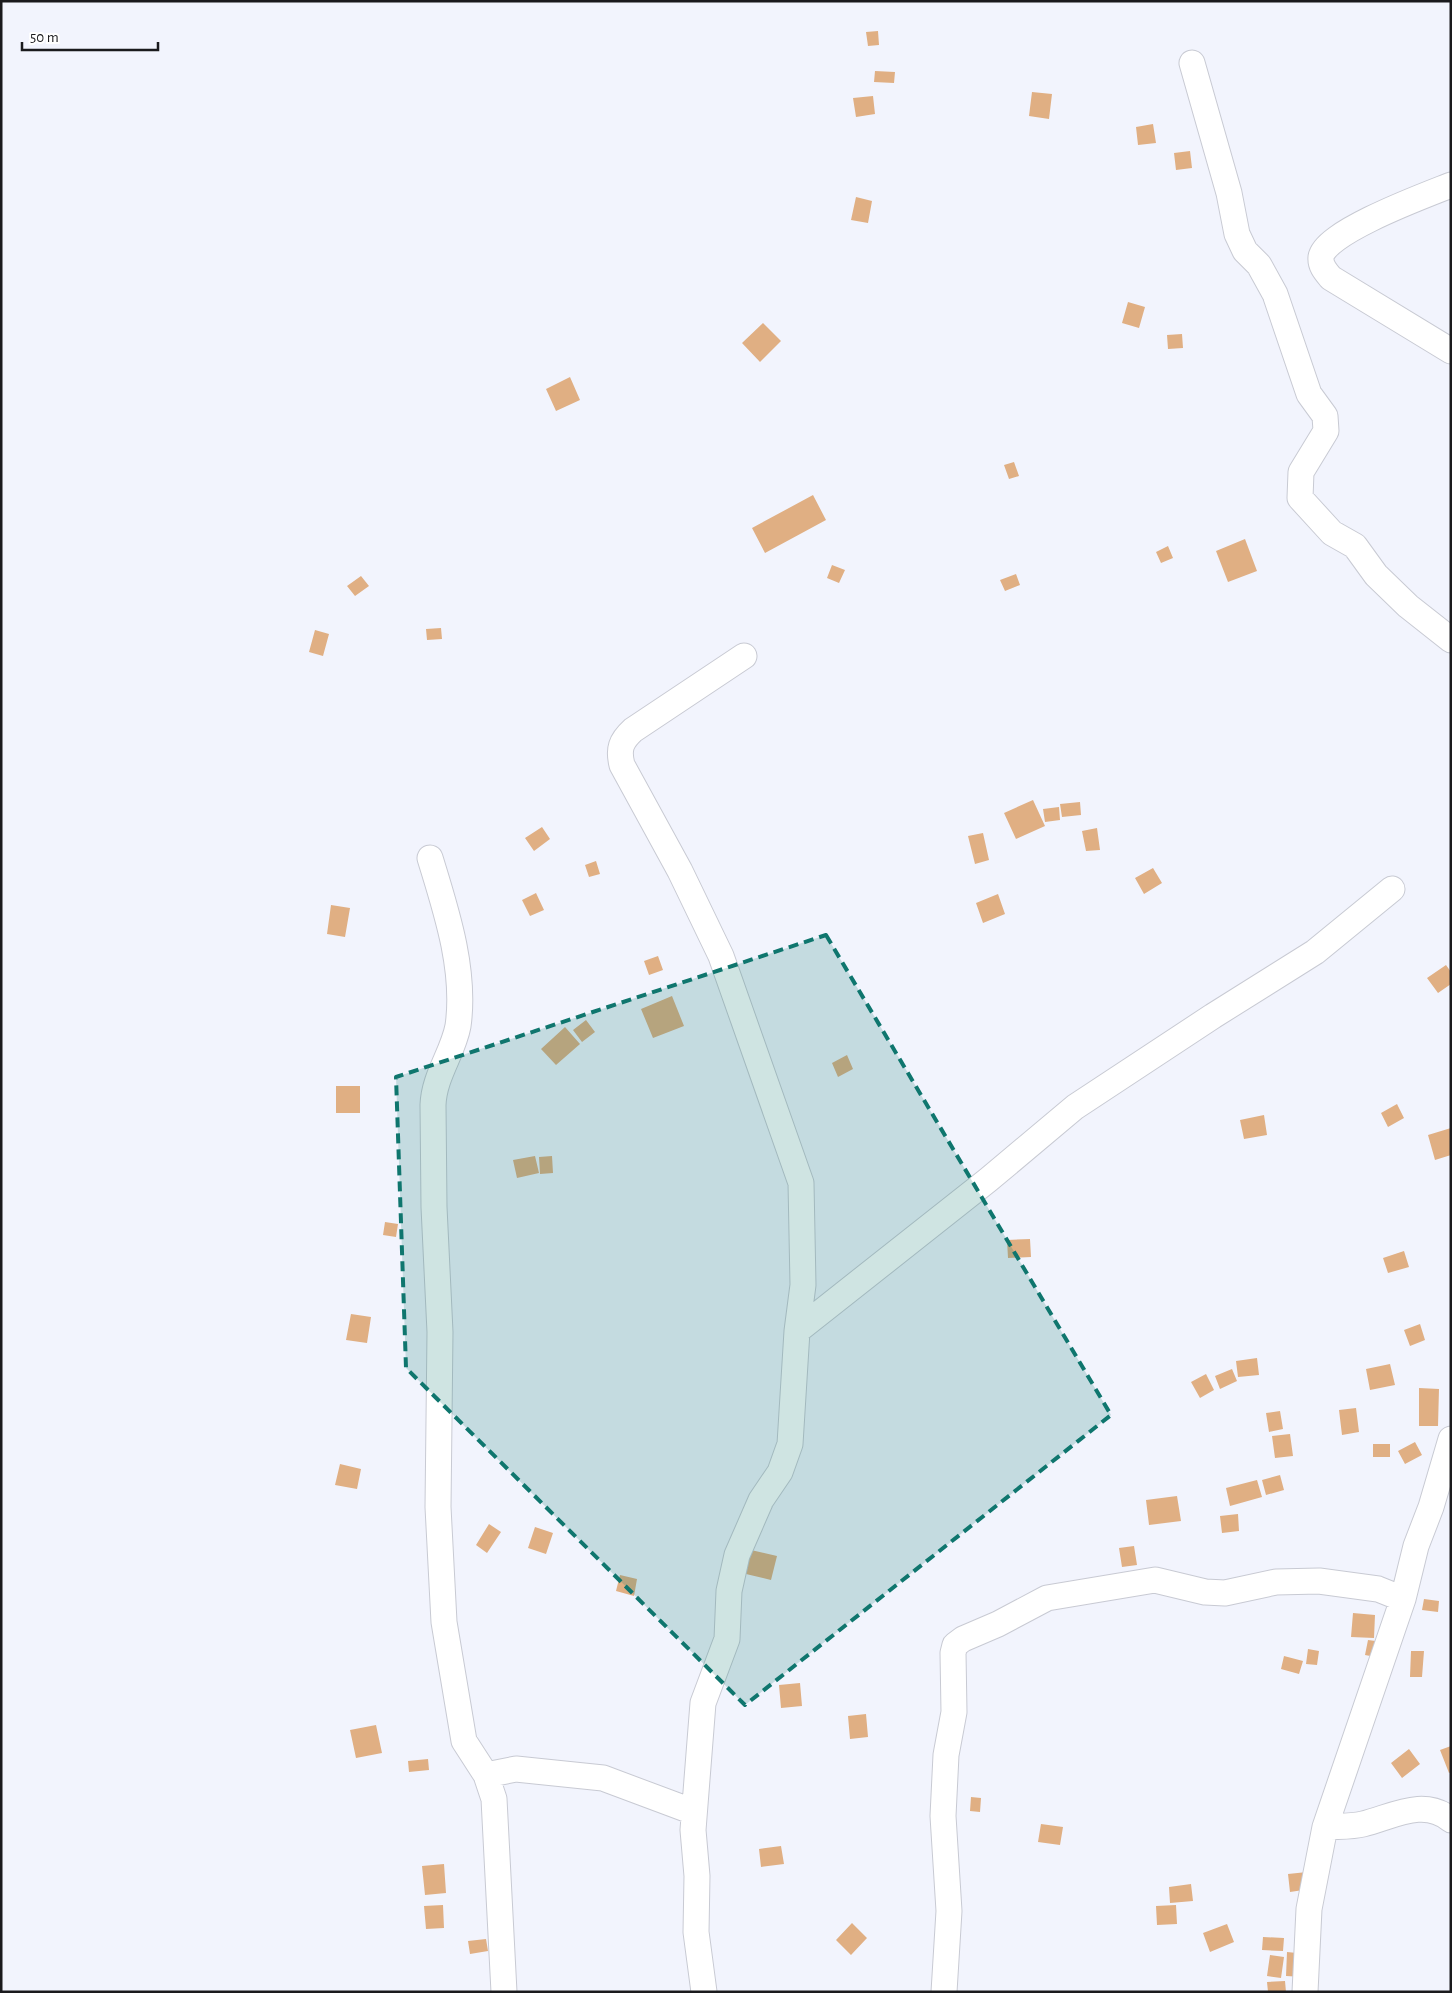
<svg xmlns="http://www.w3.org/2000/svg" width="1452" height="1993" font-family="'Alegreya Sans',sans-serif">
<rect width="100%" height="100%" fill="#f2f4fd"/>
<path fill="#e0af83" d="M878 31 879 45 868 46 866 32Z
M875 71 895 72 894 83 874 82Z
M1032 92 1052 94 1049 119 1029 116Z
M873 96 875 114 856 117 853 98Z
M1153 124 1156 143 1138 145 1136 127Z
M1190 151 1192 168 1176 170 1174 153Z
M856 197 872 201 868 223 851 220Z
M1128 302 1145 307 1139 328 1122 323Z
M763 323 781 341 760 362 742 343Z
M1182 334 1183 348 1168 349 1167 335Z
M570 377 580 400 556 411 546 389Z
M1014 462 1019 476 1009 479 1004 465Z
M813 495 826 520 765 553 752 528Z
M1245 539 1257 571 1228 582 1216 551Z
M1168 546 1173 558 1161 563 1156 552Z
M832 565 845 570 839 583 827 578Z
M1016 574 1020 585 1005 591 1000 580Z
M361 576 369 586 355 596 347 586Z
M441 628 442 639 427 640 426 629Z
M315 630 329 634 323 656 309 652Z
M1033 800 1045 826 1016 839 1004 813Z
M1080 802 1081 815 1062 817 1060 804Z
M1059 807 1060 820 1045 822 1043 809Z
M542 827 550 839 534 851 525 838Z
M1097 828 1100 850 1086 851 1082 831Z
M983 833 989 860 975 864 968 836Z
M596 861 600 874 589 877 585 865Z
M1153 868 1162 883 1144 894 1135 878Z
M536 893 544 910 530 916 522 900Z
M998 894 1005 914 983 923 976 903Z
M331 905 350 908 345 937 327 934Z
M658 956 663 970 649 975 644 961Z
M1446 965 1451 972V984L1438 993 1427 978Z
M672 996 684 1026 653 1038 641 1009Z
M586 1020 595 1032 582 1042 573 1030Z
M565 1027 580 1044 556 1065 541 1049Z
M847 1055 853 1069 838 1077 832 1063Z
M336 1086H360V1113H336Z
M1397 1104 1404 1118 1388 1127 1381 1113Z
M1264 1115 1267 1135 1244 1139 1240 1120Z
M1451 1128V1155L1435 1160 1428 1135Z
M535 1156 539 1173 517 1178 513 1160Z
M552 1156 553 1173 540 1174 539 1157Z
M385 1222 398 1224 396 1237 383 1235Z
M1030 1239 1031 1257 1008 1258 1007 1240Z
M1404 1251 1409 1267 1388 1273 1383 1258Z
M351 1314 371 1317 367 1343 346 1340Z
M1420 1324 1425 1340 1410 1346 1404 1330Z
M1257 1358 1259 1375 1238 1377 1236 1361Z
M1390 1364 1395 1385 1370 1390 1366 1369Z
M1232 1369 1237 1381 1220 1389 1215 1376Z
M1206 1374 1214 1390 1200 1398 1191 1382Z
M1419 1388 1439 1389 1438 1426H1419Z
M1356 1408 1359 1432 1342 1435 1339 1410Z
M1280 1411 1283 1429 1269 1432 1266 1413Z
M1290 1434 1293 1456 1275 1458 1272 1436Z
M1415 1442 1422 1455 1405 1464 1398 1451Z
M1373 1444H1390V1457H1373Z
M340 1464 361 1469 357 1489 335 1485Z
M1280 1475 1284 1490 1266 1495 1262 1480Z
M1257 1480 1262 1497 1230 1506 1226 1488Z
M1177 1496 1181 1521 1149 1525 1146 1500Z
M1238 1514 1239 1531 1222 1533 1220 1516Z
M489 1524 501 1532 487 1553 476 1545Z
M535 1527 553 1533 546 1554 528 1548Z
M1134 1546 1137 1565 1122 1567 1119 1548Z
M751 1550 777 1556 771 1580 746 1574Z
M620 1575 637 1579 634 1596 616 1591Z
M1424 1599 1439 1601 1438 1612 1422 1610Z
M1353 1613 1375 1615 1374 1638 1351 1637Z
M1368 1640 1383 1642 1381 1658 1365 1655Z
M1308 1649 1319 1651 1317 1665 1306 1664Z
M1411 1651H1424L1422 1677H1410Z
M1284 1656 1303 1661 1299 1674 1281 1669Z
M800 1683 802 1706 781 1708 779 1685Z
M866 1714 868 1737 850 1739 848 1716Z
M376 1725 382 1753 356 1758 350 1730Z
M1451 1746V1772L1449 1773 1440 1750Z
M1409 1749 1420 1764 1402 1778 1391 1763Z
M428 1759 429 1770 409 1772 408 1761Z
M971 1797 981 1798 980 1812 970 1811Z
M1041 1824 1063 1827 1060 1845 1038 1842Z
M781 1846 784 1864 761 1867 759 1849Z
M444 1864 446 1893 425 1895 422 1866Z
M1307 1872 1310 1889 1290 1892 1288 1874Z
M1191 1884 1193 1901 1170 1903 1169 1887Z
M443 1905 444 1928 426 1929 424 1906Z
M1176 1905 1177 1924 1157 1925 1156 1906Z
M852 1923 867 1938 851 1955 836 1940Z
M1227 1924 1234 1942 1210 1952 1203 1933Z
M1263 1937 1284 1938 1283 1951 1262 1950Z
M486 1939 488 1951 470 1954 468 1941Z
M1287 1952 1307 1954 1305 1977 1286 1976Z
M1270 1955 1284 1957 1281 1978 1267 1976Z
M1285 1981 1286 1992H1268L1267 1982Z"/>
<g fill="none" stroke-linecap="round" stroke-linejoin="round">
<g stroke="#c8cad3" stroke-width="27">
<path id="minor" d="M1192 63 1229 193 1237 234 1245 251 1259 265 1275 294 1309 394 1325 416 1326 431 1301 472 1300 498 1332 533 1355 546 1376 575 1408 606 1451 640
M1451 185C1426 195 1325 232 1321 257 1320 266 1326 272 1331 278L1451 351
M430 858C446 910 466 970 458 1026 453 1053 434 1076 433 1105L434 1207 440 1332 438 1507 444 1622 464 1741 486 1775
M797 1331 988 1180 1075 1107 1213 1016 1315 952 1392 889
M1325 1827C1337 1826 1351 1827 1363 1824 1392 1817 1424 1797 1451 1820
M504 1992 494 1799 486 1775 516 1769 603 1778 694 1812
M704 1992 696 1932 697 1876 693 1830 703 1703 727 1639 729 1591 737 1555 761 1500 780 1472 790 1444 797 1331 803 1285 801 1183 721 956 680 871 622 765C618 749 621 741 633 730L744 656
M944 1992 949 1911 943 1816 946 1755 954 1712 953 1653 955 1645 963 1639 998 1624 1047 1598 1155 1580 1205 1592 1225 1593 1276 1582 1319 1581 1378 1589 1403 1599
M1305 1992 1309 1909 1325 1827 1403 1599 1416 1546 1431 1507 1451 1439"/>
</g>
<use href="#minor" stroke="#fff" stroke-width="25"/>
</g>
<path fill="#0f766e" fill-opacity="0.2" stroke="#0f766e" stroke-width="4" stroke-dasharray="10 6" stroke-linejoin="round" d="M826 935 1111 1415 745 1705 406 1368 396 1077Z"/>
<rect width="1452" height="1993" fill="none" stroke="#1a1a1d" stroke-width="5"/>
<path d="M22 42v8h136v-8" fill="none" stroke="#1a1a1d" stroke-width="2.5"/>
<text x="30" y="42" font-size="15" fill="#1a1a1d" stroke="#ffffff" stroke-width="4" paint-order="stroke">50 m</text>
</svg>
